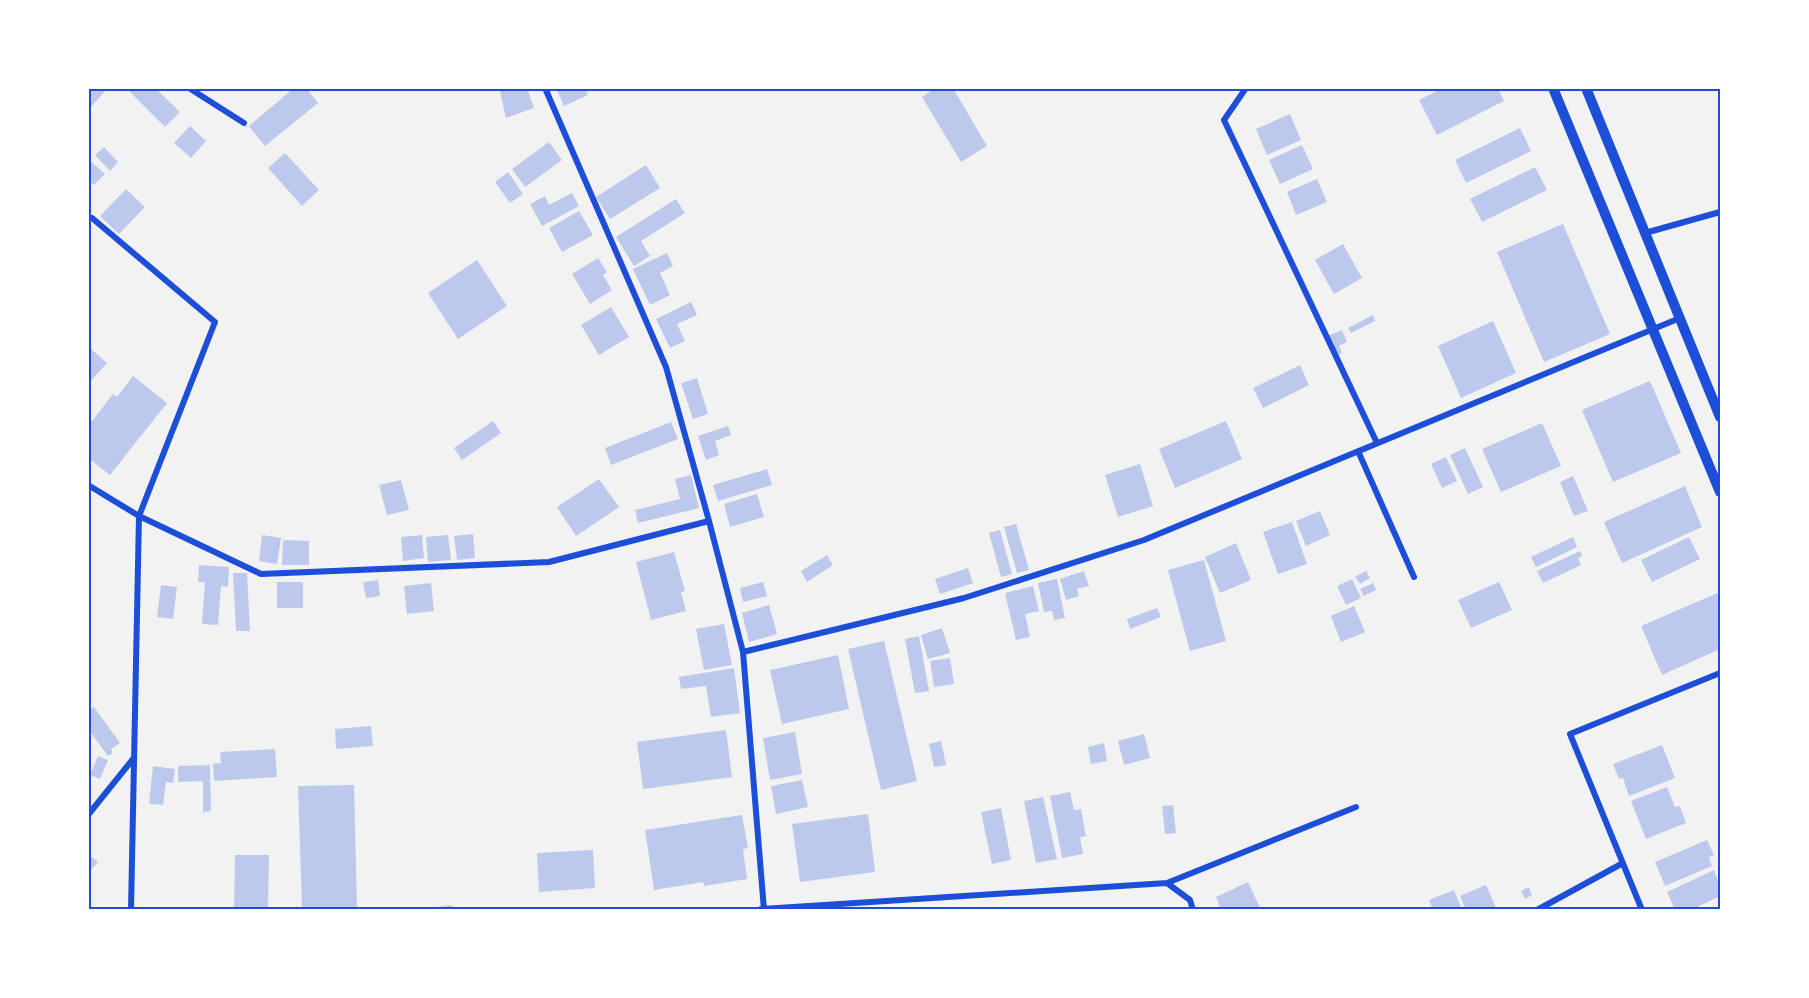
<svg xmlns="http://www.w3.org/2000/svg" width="1809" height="998" font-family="Karla,sans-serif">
<rect width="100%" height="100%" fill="#f2f2f2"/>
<path fill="#bdc9ec" d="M88 88H108L91 107Z
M126 88H155L180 112 165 127Z
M294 88H306L318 103 265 146 249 126Z
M506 88H527L534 108 506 118 500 91Z
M556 88H585L588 95 564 106Z
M935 88H953L987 146 961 162 922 97Z
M1443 88H1498L1504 101 1437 135 1419 100Z
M1290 114 1301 140 1267 155 1256 129Z
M190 126 206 141 191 158 174 143Z
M1520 128 1531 151 1466 183 1455 160Z
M549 142 562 160 525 187 512 169Z
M1302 145 1313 169 1280 184 1269 160Z
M104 147 118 162 110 171 95 155Z
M285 153 319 190 302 206 268 168Z
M88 159 105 174 94 185 88 180Z
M646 165 660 188 610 219 596 197Z
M1535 167 1547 190 1482 222 1470 199Z
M508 172 523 194 510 203 495 182Z
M1317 179 1327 202 1296 215 1287 192Z
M126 189 145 207 119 234 100 216Z
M572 193 579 206 542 226 530 204 545 196 549 205Z
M676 199 685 213 641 241 650 256 634 266 616 237Z
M579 211 593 235 562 252 549 228Z
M1563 224 1610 334 1544 362 1497 252Z
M1343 244 1362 278 1334 294 1315 260Z
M667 253 673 266 660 273 670 295 650 305 633 269Z
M598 258 607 272 603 275 612 290 590 304 572 274Z
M477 260 507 306 458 339 428 293Z
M691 302 697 315 677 324 685 341 670 348 656 319Z
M611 307 629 337 599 355 581 325Z
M1373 315 1375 321 1351 333 1348 328Z
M1493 321 1516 373 1461 398 1438 346Z
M1342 330 1347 342 1339 346 1342 353 1336 356 1328 336Z
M88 342 92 345 90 348 107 363 88 384Z
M1300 365 1309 385 1263 408 1253 388Z
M133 376 167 403 110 475 88 458V418L92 421 113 394 117 397Z
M697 378 708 414 693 419 681 383Z
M1650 381 1681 453 1613 482 1582 410Z
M493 421 501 433 462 460 454 448Z
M1226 421 1242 459 1175 488 1159 449Z
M671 422 678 439 611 465 605 448Z
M1542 423 1561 466 1501 492 1482 449Z
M728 426 731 435 715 441 719 455 706 460 698 436Z
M1465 448 1483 487 1468 494 1450 455Z
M1446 457 1457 481 1442 488 1431 464Z
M1140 464 1153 506 1118 517 1105 475Z
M767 469 772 485 718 501 713 485Z
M691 475 699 508 638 523 635 510 680 499 675 479Z
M1573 476 1588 511 1574 516 1560 482Z
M599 479 619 507 576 536 557 507Z
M401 480 409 510 387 515 379 485Z
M1685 486 1702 527 1622 563 1604 522Z
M757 494 764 517 730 527 724 504Z
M1320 511 1330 535 1306 546 1296 521Z
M1292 522 1307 564 1278 574 1263 532Z
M1016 524 1029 570 1017 573 1004 527Z
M1000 530 1012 574 1001 577 989 533Z
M473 534 475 558 457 560 454 536Z
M262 535 281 538 277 564 259 561Z
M422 535 424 558 403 561 401 537Z
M448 535 451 560 428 562 426 537Z
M1573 537 1577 547 1536 567 1531 557Z
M1689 537 1700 559 1652 582 1641 560Z
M283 540 309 541V565H282Z
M1236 543 1251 580 1220 593 1205 557Z
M1580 551 1582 556 1578 558 1581 565 1543 583 1537 571Z
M674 552 685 591 681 592 686 611 651 620 636 562Z
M827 555 833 565 807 582 801 571Z
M1204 560 1226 641 1190 651 1168 570Z
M199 565 229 567 228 587 221 586 218 625 202 624 205 582H198Z
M968 568 973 583 940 594 935 579Z
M1084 571 1089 586 1077 589 1079 596 1066 600 1060 579Z
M1366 571 1370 578 1360 584 1355 577Z
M233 573H247L250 631H236Z
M1057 579 1065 618 1054 620 1052 611 1044 612 1038 583Z
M1352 579 1361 598 1346 605 1337 586Z
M378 580 380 596 366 598 363 582Z
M277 582H303V608H277Z
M763 582 767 596 743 602 740 588Z
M1499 582 1512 610 1471 628 1458 600Z
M431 583 434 611 407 614 404 586Z
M1373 583 1376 590 1364 596 1360 589Z
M161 585 177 587 173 619 157 617Z
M1033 586 1039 611 1025 614 1030 637 1016 640 1005 593Z
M1720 592V649L1662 675 1641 626Z
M769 605 777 634 749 642 742 613Z
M1354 606 1365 632 1341 642 1331 616Z
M1157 608 1161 617 1130 629 1127 619Z
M724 624 732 665 704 670 696 629Z
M942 628 950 653 928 659 921 635Z
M919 636 929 691 915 693 905 639Z
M884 641 917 781 881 790 848 649Z
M838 655 849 709 782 724 770 670Z
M950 658 954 684 934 687 930 661Z
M734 668 740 713 711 717 706 686 681 689 679 677Z
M94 707 120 743 111 749 113 753 108 756 88 729V711Z
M371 726 373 746 336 749 335 729Z
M726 730 732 777 643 789 637 742Z
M795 732 802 774 770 780 763 738Z
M1144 734 1150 758 1124 765 1118 741Z
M941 741 946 765 934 767 929 744Z
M1104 743 1107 761 1091 764 1088 747Z
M1662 745 1675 778 1629 796 1623 778 1619 779 1613 764Z
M275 749 277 777 214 781 213 764 221 763 220 752Z
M98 756 108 760 100 779 90 775Z
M210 765 211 811 203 812V781L178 782V766Z
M153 766 175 769 173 783 166 782 163 805 149 804Z
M802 780 808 807 776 814 771 786Z
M354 785 357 907 302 909 298 786Z
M1667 787 1675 807 1680 806 1686 823 1646 839 1631 801Z
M1070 792 1074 810 1081 809 1086 836 1080 837 1083 854 1062 858 1050 796Z
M1043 797 1057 859 1036 863 1024 801Z
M1173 805 1176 833 1165 834 1162 806Z
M1001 808 1011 860 992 864 981 812Z
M868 814 875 872 800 882 792 824Z
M742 815 748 848 743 849 747 879 704 886 703 882 654 890 645 830Z
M1707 840 1714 855 1709 857 1712 866 1665 886 1655 862Z
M593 850 595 888 539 892 537 853Z
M235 855H269L268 907H234Z
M90 856 98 862 88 873V857Z
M1714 870 1720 886V896L1691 910H1675L1667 892Z
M1248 882 1261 910H1221L1216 897Z
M1486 885 1497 910H1466L1460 896Z
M1529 887 1532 895 1525 899 1521 891Z
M1454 890 1462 910H1433L1429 900Z
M452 905 453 910H430V908Z"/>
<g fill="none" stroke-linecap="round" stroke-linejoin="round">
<path stroke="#1d4ed8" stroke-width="6" d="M189 88 244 123
M545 88 666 367 709 521 743 652 764 910
M1246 88 1224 120 1377 443
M92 218 215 322 139 516 131 910
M1645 233 1720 212
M1358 451 1414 577
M88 485 139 516 261 574 549 562 709 521
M743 652 964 598 1144 540 1680 318
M88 815 133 759
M1167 883 1356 807
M761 909 1167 883 1190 900 1193 910
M1537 910 1623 863
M1642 910 1570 734 1720 673"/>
<path stroke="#1d4ed8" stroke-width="10" d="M1553 88 1720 492
M1586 88 1720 417"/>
</g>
<rect width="1809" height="998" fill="none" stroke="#ffffff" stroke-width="180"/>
<rect x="90" y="90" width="1629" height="818" fill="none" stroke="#1d4ed8" stroke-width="2"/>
</svg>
